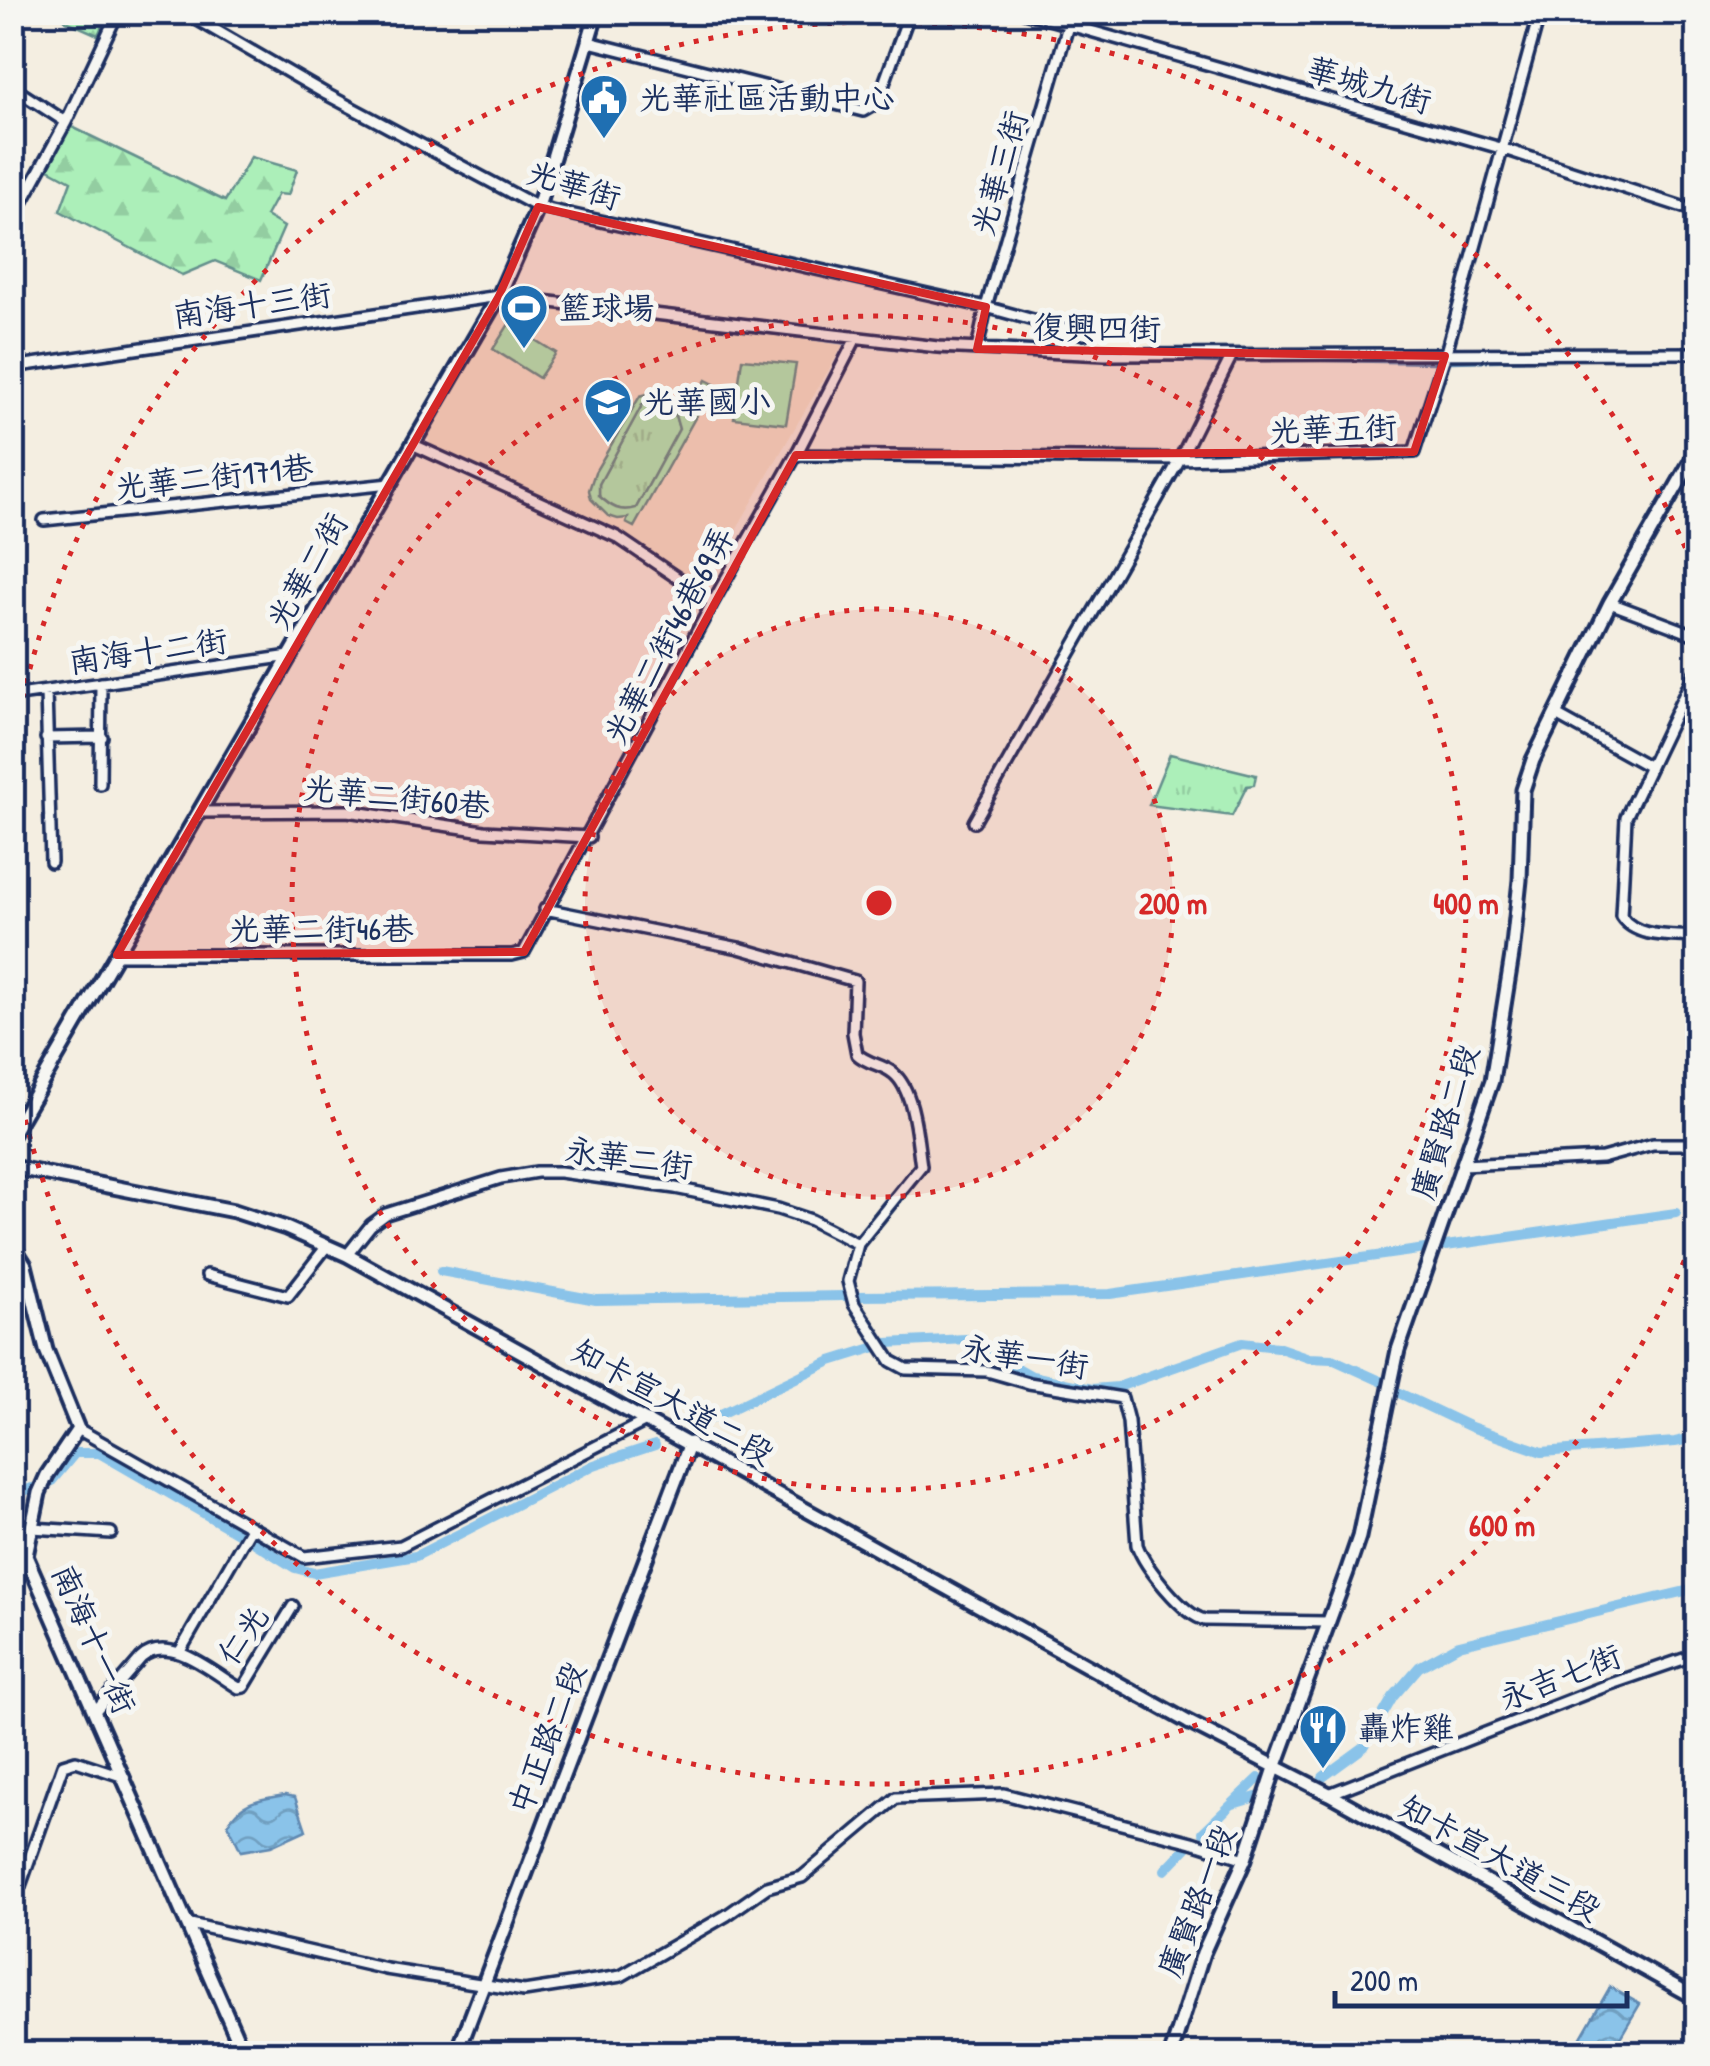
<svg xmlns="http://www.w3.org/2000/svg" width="1710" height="2066" font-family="'Patrick Hand','LXGW WenKai TC',sans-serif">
<defs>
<pattern id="grass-tufts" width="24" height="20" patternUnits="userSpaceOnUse" patternTransform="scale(2.5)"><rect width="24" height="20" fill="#acefb9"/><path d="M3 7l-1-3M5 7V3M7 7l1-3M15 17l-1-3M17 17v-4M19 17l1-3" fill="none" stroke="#93cda1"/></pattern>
<pattern id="forest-firs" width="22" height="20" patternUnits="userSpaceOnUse" patternTransform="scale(2.5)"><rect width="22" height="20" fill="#acefb9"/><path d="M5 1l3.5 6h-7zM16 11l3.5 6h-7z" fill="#93cda1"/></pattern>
<pattern id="water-waves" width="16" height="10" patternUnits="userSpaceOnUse" patternTransform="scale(2.5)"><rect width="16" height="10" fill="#8ac3e9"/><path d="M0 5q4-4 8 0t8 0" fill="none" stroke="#709fc0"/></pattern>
</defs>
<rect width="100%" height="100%" fill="#f4eee1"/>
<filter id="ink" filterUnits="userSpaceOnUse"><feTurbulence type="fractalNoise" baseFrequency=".01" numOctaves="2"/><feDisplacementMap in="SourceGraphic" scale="20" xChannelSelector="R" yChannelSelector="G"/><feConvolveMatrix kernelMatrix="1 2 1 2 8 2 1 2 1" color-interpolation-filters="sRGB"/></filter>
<g filter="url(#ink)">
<path fill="#f2e4cd" d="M507 296 843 345 704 585 618 532 433 455 427 434Z"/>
<path fill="url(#grass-tufts)" stroke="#648f8c" stroke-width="2.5" d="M655 401 675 415 679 429 636 508C620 513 612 507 599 496V484L642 405Z
M1170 754 1256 775 1254 785 1247 786 1232 816 1149 805Z"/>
<path fill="url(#forest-firs)" stroke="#648f8c" stroke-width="2.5" d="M59 13H108L98 35 66 21Z
M68 125 225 201 251 157 297 170 288 195 278 194 266 216 284 227 261 280 215 261 182 275 60 211 71 181 47 168Z"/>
<path fill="#acefb9" stroke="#648f8c" stroke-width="2.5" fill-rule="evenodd" d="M509 324 556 353 539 378 493 349Z
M742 359 796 364 786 424 734 418Z
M706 380 714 384 634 527 626 523 628 518 618 519 608 516 591 499 589 490 595 472 640 396C661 388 673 398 688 412ZM655 401 675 415 679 429 636 508C620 513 611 507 599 496V484L642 405Z"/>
<path fill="url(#water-waves)" stroke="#5e88b1" stroke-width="2.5" d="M285 1795 295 1797 306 1830 271 1846 241 1851 228 1824C240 1801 261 1799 285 1795Z
M1610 1987 1640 2004 1611 2053H1572Z"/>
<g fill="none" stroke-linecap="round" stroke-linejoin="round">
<path stroke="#5e88b1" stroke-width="2.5" d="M621 315 848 344
M858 345 941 354 1222 363
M154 351 484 305
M1236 359 1434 363
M1451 362 1631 358"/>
<path stroke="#8ac3e9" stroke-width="10" d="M1689 1212 1698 1211
M1446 1246 1676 1213
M441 1271 596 1300 844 1296
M855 1296 1110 1294 1425 1249
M887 1343 966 1339 1032 1376 1092 1389 1118 1387 1242 1343 1277 1347 1309 1358 1332 1359 1385 1383
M1397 1392 1471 1427 1542 1452 1675 1442 1698 1437
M696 1426 831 1361 876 1347
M50 1483 75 1453H99L243 1536
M12 1495 32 1488
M250 1540 295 1568 314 1573 416 1556 594 1465 655 1445
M1323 1777 1364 1747 1393 1697 1419 1667 1459 1645 1698 1588
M1233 1804 1256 1797
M1203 1832 1259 1778
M1165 1870 1187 1847"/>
<g stroke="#1b2f5e" stroke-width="16">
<path id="street" d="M184 12 326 94 538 207 986 307 1084 334
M1024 12 1504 149 1698 212
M589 42 863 111 877 103 910 12
M12 87 66 122
M12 221 66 122 118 12
M977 349 986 307 1072 12
M12 367 499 296 938 347 1105 355 1698 353
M414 445 617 537 713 602
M796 455 1180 459 1414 452 1445 356 1540 12
M44 520 390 484
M1610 603 1698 636
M1698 666 1626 817 1621 916C1636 939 1673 935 1698 937
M46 692 51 862
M12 696 290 656
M1556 715 1650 767
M46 738 102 737
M100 784 101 683
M201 812 347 811 484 831 589 837
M974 822 1180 459 1232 355
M545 909 739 948 855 981 853 1033 857 1054C867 1064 882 1064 893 1073 915 1090 917 1141 921 1166L858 1244 848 1281 854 1304 891 1361 906 1369 987 1371 1029 1383 1122 1398 1128 1421 1137 1545C1145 1567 1183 1615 1205 1620L1328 1622
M117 955H512L524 952 713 602 796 455 855 340
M1463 1165 1602 1158 1653 1144H1698
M347 1255 371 1225 386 1214 501 1178 537 1172H560L675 1188 778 1209 811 1220 858 1244
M207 1275 288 1296 327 1246
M78 1429 304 1557 401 1546 648 1420
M32 1528 111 1533
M12 1593 26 1556
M179 1653 251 1528
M96 1710 141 1658C169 1633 213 1673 239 1688L244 1687 293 1606
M1329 1794 1608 1685 1698 1654
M20 1886 63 1765 76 1761 124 1777
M186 1923 386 1969 524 1991 621 1976 727 1915 767 1887 802 1877 896 1798 1004 1794 1192 1842 1245 1859
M12 2048 26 2054"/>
</g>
<g stroke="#1b2f5e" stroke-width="19">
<path id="secondary" d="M12 1134 499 296 538 207 597 12
M12 1167 234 1211 286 1228 347 1255 1188 1722 1329 1794 1698 1999
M12 1244 25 1265 46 1350 78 1429 47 1475 39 1493 26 1556 244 2054
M457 2054 690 1443
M1171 2054 1203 1953 1245 1859 1275 1768 1347 1572 1359 1537 1398 1350 1492 1081 1512 955 1520 880 1523 790 1533 760 1610 603 1698 449"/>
</g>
<use href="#street" stroke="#f6f6f2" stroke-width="9"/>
<use href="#secondary" stroke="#f6f6f2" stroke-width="11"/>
</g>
</g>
<path fill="#d62828" fill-opacity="0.2" stroke="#d62828" stroke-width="8" stroke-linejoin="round" d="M538 207 986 307 977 349 1445 356 1414 452 796 455 524 952 117 955 499 296Z"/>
<circle cx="879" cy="903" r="294" fill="#d62828" fill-opacity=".12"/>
<g fill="none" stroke="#d62828" stroke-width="5" stroke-dasharray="5 10">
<circle cx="879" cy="903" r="294"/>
<circle cx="879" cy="903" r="587"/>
<path d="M1696 1233A881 881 0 0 1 13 1064M13 742A881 881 0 0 1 1696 573"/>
</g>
<defs>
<g id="civic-pin" transform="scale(2.5)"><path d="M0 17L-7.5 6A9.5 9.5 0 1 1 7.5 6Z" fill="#1f6fb2" stroke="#f6f6f2"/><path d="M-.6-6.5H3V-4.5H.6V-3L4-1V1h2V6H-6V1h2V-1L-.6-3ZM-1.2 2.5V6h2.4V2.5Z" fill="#fff"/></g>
<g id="stadium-pin" transform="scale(2.5)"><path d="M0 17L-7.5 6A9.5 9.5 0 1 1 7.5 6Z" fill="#1f6fb2" stroke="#f6f6f2"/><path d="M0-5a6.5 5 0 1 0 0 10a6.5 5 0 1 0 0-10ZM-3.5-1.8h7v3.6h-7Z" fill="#fff"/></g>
<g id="school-pin" transform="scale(2.5)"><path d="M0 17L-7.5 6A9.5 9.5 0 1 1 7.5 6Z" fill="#1f6fb2" stroke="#f6f6f2"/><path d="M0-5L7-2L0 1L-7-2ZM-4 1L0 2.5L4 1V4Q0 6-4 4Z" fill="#fff"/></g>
<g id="restaurant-pin" transform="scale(2.5)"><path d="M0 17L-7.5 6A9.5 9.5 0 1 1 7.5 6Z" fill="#1f6fb2" stroke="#f6f6f2"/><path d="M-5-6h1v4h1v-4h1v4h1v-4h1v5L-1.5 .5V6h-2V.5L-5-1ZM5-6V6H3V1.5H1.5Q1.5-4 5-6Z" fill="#fff"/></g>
</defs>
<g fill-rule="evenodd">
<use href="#civic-pin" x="604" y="98"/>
<use href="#stadium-pin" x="524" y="308"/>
<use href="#school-pin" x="608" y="402"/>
<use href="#restaurant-pin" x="1323" y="1728"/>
</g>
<g text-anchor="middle" stroke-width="10" stroke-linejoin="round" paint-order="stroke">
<g font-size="32" fill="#1b2f5e" stroke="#f6f6f2">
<text transform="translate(1369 85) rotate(16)" y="11">華城九街</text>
<text transform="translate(999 173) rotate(-74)" y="11">光華三街</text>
<text transform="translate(574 185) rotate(17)" y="11">光華街</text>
<text transform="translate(252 305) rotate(-8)" y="11">南海十三街</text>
<text transform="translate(1097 328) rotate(1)" y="11">復興四街</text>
<text transform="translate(1333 429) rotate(-2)" y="11">光華五街</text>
<text transform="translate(214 477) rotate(-6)" y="11">光華二街171巷</text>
<text transform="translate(307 571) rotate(-60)" y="11">光華二街</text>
<text transform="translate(669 635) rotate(-62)" y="11">光華二街46巷69弄</text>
<text transform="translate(148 651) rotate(-8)" y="11">南海十二街</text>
<text transform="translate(397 797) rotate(6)" y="11">光華二街60巷</text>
<text x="321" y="940">光華二街46巷</text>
<text transform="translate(1445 1122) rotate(-73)" y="11">廣賢路二段</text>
<text transform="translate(629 1158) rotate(8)" y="11">永華二街</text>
<text transform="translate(1025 1357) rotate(9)" y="11">永華一街</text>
<text transform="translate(673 1402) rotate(29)" y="11">知卡宣大道二段</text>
<text transform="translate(243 1635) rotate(-55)" y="11">仁光</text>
<text transform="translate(94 1639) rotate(66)" y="11">南海十一街</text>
<text transform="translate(1560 1677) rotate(-21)" y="11">永吉七街</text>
<text transform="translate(547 1738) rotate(-69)" y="11">中正路二段</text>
<text transform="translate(1500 1858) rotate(29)" y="11">知卡宣大道三段</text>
<text transform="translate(1197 1901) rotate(-69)" y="11">廣賢路一段</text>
</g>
<g font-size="32" fill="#1b2f5e" stroke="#f6f6f2" text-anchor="start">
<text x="639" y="109">光華社區活動中心</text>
<text x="559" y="319">籃球場</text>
<text x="643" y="413">光華國小</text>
<text x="1358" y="1739">轟炸雞</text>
</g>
</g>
<circle cx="879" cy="903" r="15" fill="#d62828" stroke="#f6f6f2" stroke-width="5"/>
<g font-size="30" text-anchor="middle" font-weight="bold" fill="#d62828" stroke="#f6f6f2" stroke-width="10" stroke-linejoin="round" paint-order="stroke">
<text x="1173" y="914">200 m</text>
<text x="1466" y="914">400 m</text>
<text x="1502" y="1536">600 m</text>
</g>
<rect width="1710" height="2066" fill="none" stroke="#f6f6f2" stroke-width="50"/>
<rect x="25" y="25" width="1660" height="2016" fill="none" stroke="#1b2f5e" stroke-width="4" filter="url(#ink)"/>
<path d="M1335 1991v15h292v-15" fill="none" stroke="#1b2f5e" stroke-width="5"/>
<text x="1350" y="1991" font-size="30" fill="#1b2f5e" stroke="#f6f6f2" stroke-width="8" paint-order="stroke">200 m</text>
</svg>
